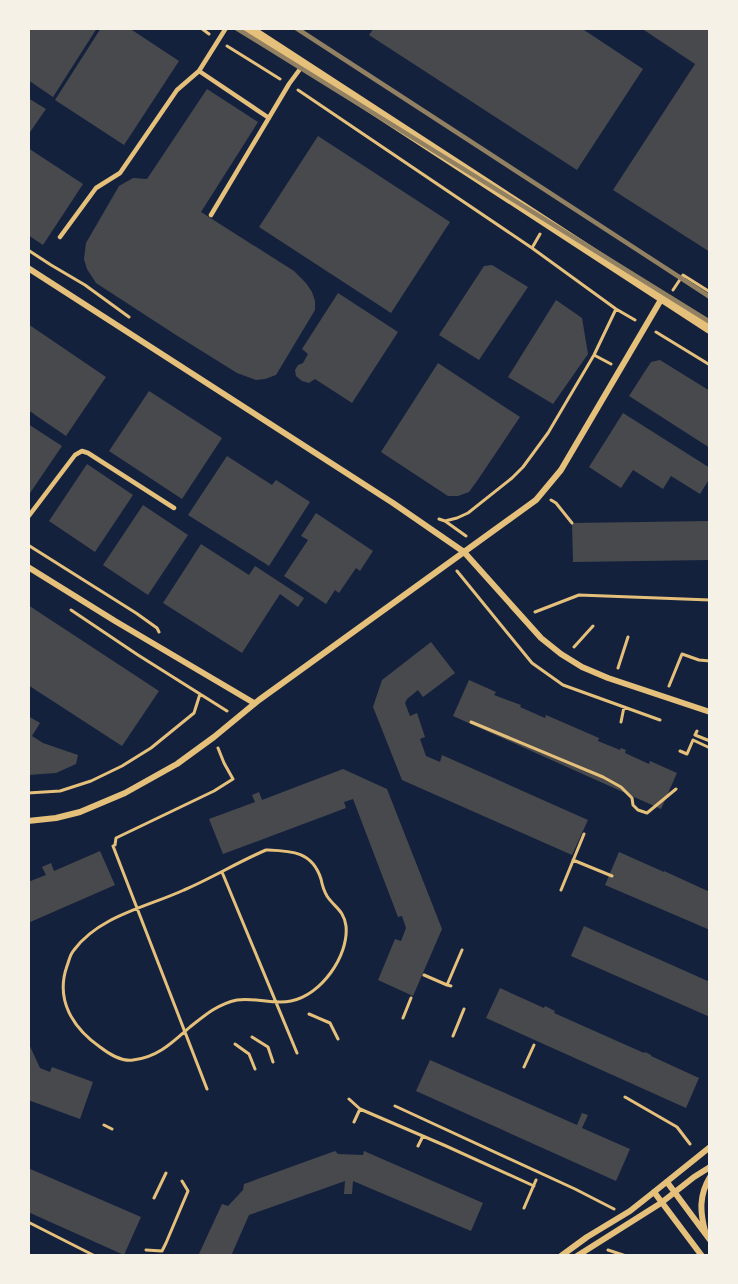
<svg xmlns="http://www.w3.org/2000/svg" width="738" height="1284" font-family="Karla,sans-serif">
<rect width="100%" height="100%" fill="#14213d"/>
<path fill="#48494c" d="M28 28H97L53 97 28 80Z
M101 28H129L179 61 124 145 55 100Z
M374 28H581L643 69 577 170 369 35Z
M641 28H710V252L613 190 695 64Z
M207 89 258 122 201 212 294 271 306 283 312 292 315 301V310L276 375 265 379 256 380 237 373 176 335 96 283 87 269 84 259 86 243 119 186 133 178 147 179Z
M28 98 46 109 28 135Z
M318 136 450 222 391 313 259 227Z
M28 148 83 184 43 245 28 235Z
M492 265 528 287 479 360 439 335 484 266Z
M338 293 398 332 352 403 315 379 309 383 302 381 296 376 295 370 298 365 303 363 308 354 302 349Z
M556 300 582 318 588 354 553 404 508 377Z
M28 324 106 377 66 436 28 410Z
M660 360 710 391V448L629 396 651 362Z
M438 363 520 417 477 481 469 492 458 496H448L381 452Z
M149 391 222 438 182 499 109 451Z
M623 413 710 468V478L700 494 671 476 663 489 633 470 621 488 589 467Z
M28 424 62 446 28 496Z
M227 456 272 485 276 480 310 502 269 566 188 515Z
M87 464 133 495 95 552 49 521Z
M143 505 188 535 148 595 103 565Z
M316 513 373 551 360 571 356 568 339 593 335 590 326 604 284 576 308 540 301 536Z
M710 521V560L573 562 572 523Z
M201 544 249 575 255 566 304 598 298 607 280 594 242 653 163 603Z
M28 605 159 691 122 746 28 685Z
M431 642 455 673 423 697 418 690 407 699 405 703 410 716 417 713 425 737 420 739 426 756 440 762 442 755 588 820 572 855 402 780 373 707 382 680Z
M469 680 496 692 494 695 521 705 520 707 545 718 546 715 599 738 598 741 620 750 621 748 626 750 625 753 649 764 650 761 677 773 661 809 453 716Z
M28 716 40 723 32 736 43 743 78 755 76 764 56 773 28 775Z
M343 769 387 789 442 929 413 996 378 980 395 939 401 941 406 928 402 916 398 917 353 799 344 802 346 808 223 854 209 819 255 802 252 795 259 792 262 800Z
M100 851 115 885 28 923V882L46 875 42 867 51 863 54 871Z
M619 852 664 872V871L710 892V930L605 885Z
M584 926 710 982V1017L571 956Z
M500 988 544 1008 545 1006 555 1011 554 1013 644 1053 645 1052 651 1055V1056L699 1078 686 1108 486 1018Z
M28 1042 40 1068 50 1072 52 1067 93 1082 80 1119 28 1100Z
M430 1060 577 1125 582 1113 588 1115 582 1128 630 1149 616 1181 416 1091Z
M335 1151 338 1154 363 1155 364 1151 483 1203 471 1231 353 1181 352 1194H344L345 1181 249 1215 231 1256H198L222 1204 228 1206 243 1190 244 1184Z
M28 1168 141 1217 124 1255 28 1212Z"/>
<g fill="none" stroke-linecap="round" stroke-linejoin="round">
<path stroke="#e5c07b" stroke-width="3" d="M201 28 209 34
M227 46 280 79
M298 90 532 248 616 309 635 320
M532 248 540 234
M28 250 51 265 85 285 129 317
M673 290 683 275 710 292
M656 332 710 365
M594 355 611 364
M551 500 556 503 572 523
M439 519 445 521 466 536
M445 521 457 518 468 513 512 478 523 467 548 433 594 355 616 309
M28 545 136 613 157 628 159 632
M457 571 532 663 563 685 660 720
M71 610 138 655 227 711
M535 612 579 595 710 600
M574 647 593 626
M618 668 628 637
M669 686 682 654 699 660 710 661
M471 722 603 777 621 787 632 798 633 805 638 810 647 813 676 789
M621 722 624 707
M697 731 695 735 710 741
M680 751 687 754 693 740 710 748
M28 793 60 791 91 781 122 766 151 748 194 713 200 694
M266 850C291 851 312 851 321 879 322 884 324 891 327 896 334 907 344 910 346 926 349 956 321 995 291 1001 274 1005 255 997 237 1000 218 1004 205 1015 190 1027 173 1042 157 1058 133 1060 121 1062 109 1054 100 1047 73 1028 55 1000 67 966 69 961 70 954 74 950 99 916 147 907 184 890 212 878 238 862 266 850Z
M573 860 612 876
M222 872 297 1053
M561 890 584 834
M424 975 447 985
M451 986 447 985 462 950
M309 1014 330 1023 338 1039
M403 1018 411 998
M453 1036 464 1009
M252 1037 268 1047 273 1062
M235 1044 249 1054 255 1069
M524 1067 534 1045
M207 1089 113 846 115 845 116 838 214 791 233 779 224 763 218 748
M625 1097 677 1127 690 1144
M349 1099 360 1109 446 1146 534 1186
M395 1106 575 1189 614 1209
M354 1122 360 1109
M104 1125 112 1129
M418 1146 423 1136
M154 1198 166 1173
M524 1208 536 1180
M28 1222 95 1256
M146 1250 162 1251 166 1243 188 1191 182 1181
M608 1250 626 1256"/>
<path stroke="#e5c07b" stroke-width="4.5" d="M199 71 269 118
M211 215 289 84 303 65
M60 237 96 188 120 173 177 90 199 71 226 28
M28 517 75 455 82 451 88 453 174 508"/>
<path stroke="#e5c07b" stroke-width="6" d="M28 268 393 503 464 552 541 638 561 654 582 667 608 678 710 712
M28 567 115 621 254 703
M28 821 56 818 80 812 125 793 177 764 214 737 259 700 536 500 561 470 662 298
M667 1182 710 1240
M654 1192 702 1256
M705 1231C700 1212 699 1195 710 1177
M561 1256 587 1237 630 1211 654 1192 710 1147
M577 1256 661 1203 694 1177 710 1167"/>
<path stroke="#e5c07b" stroke-width="10" d="M248 28 710 329"/>
<path stroke="#918062" stroke-width="4.5" d="M236 28 710 322
M296 28 710 297"/>
</g>
<rect width="738" height="1284" fill="none" stroke="#f6f1e7" stroke-width="60"/>
</svg>
